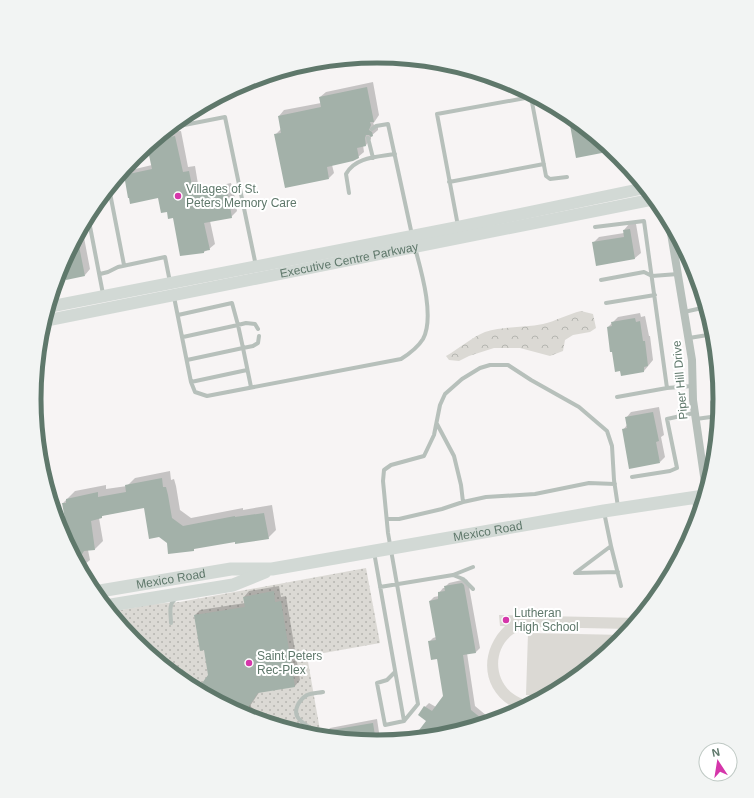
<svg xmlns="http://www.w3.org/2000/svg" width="754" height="798" font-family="Arial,sans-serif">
<defs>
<pattern id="forest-crowns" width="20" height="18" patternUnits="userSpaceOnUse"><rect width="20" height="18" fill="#dbd9d4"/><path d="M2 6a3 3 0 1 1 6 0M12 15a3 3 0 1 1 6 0" fill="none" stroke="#b5b5b0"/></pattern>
<pattern id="park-dots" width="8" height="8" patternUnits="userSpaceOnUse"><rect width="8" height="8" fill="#dbd9d4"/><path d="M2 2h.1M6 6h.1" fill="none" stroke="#b5b5b0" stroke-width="1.8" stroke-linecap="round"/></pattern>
</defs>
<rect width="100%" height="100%" fill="#f7f4f4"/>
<path fill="url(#forest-crowns)" d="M581 311 593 314 596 328 590 332 573 335 565 340 563 351 550 356 520 348H494L469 356 459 361 449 360 446 356C457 350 474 336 485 332 504 326 524 328 543 324 556 321 568 314 581 311Z"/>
<path fill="url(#park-dots)" d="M366 568 380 643 307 656 321 736 310 735 246 716 186 684 134 641 110 612 153 604 180 602Z"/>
<path fill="#dbd9d4" d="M499 615 639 618 630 629 534 627C486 631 486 697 535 702L519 710C482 695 477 653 505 626H500Z
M528 633 625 635 619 642 567 684 546 696 526 695Z"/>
<path fill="#0003" d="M464 69 476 72 465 74Z
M373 82 379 115 373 124 378 127V130L371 136V139L366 145H363L364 152 358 157 332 165 334 173 329 178 275 135 281 129 279 116 284 110 321 103 320 97 326 92Z
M569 115 609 148 607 151Z
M181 131 188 167 195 166 199 190 231 183 237 205 236 206 237 211 231 217 210 221 215 244 209 249 204 252 167 211 159 197 125 175 131 170 152 165 148 145 162 133Z
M629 224H636L641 253 635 258 597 265 593 243 599 237 624 233V230Z
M82 227 90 269 85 275 63 262Z
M640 313 641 317 645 316 649 336H650L653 360 644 371 608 327 618 317Z
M659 407 664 435 661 437 665 457 660 462 623 430 627 425 626 418 631 412Z
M170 471 171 480 174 479 176 486 180 510 191 518 243 508V510L272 505 276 530 268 538 168 542 145 507 104 515 99 518 103 541 95 549 88 550 90 560 80 568 65 539 69 535 63 503 75 491 106 485V489L127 486 135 478Z
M466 579 468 581 480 648 476 652 467 653 475 706 493 721 444 735 377 742 327 737 326 732 330 728 377 719 380 739 419 732 427 721 425 707 429 703 436 707 444 696 438 658 429 642 433 638 436 637 430 601 434 597 439 596V593L443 588H445V587L449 583Z
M279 586 281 597 286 596 300 680 295 686 260 691 250 706 254 709 248 717 198 690 209 675 205 649 195 615 200 610 245 603 244 597 249 591Z"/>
<path fill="#a3b1a9" d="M367 87 374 122H370L371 125 369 130 372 132 373 136 371 137 369 135H366L365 138 366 146 357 148 359 158 353 161 327 167 329 179 285 188 274 134 281 133 278 116 321 107 319 97Z
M568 114 606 145 607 152 576 158Z
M170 136V137L175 136 183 172 189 171 194 195 226 188 227 194H228L232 218 204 223 210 250 204 251V253L180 256 173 218 168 219 167 212 161 213 158 198 130 204 129 198H128L124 175 152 169 147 146 157 138Z
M630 229 635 259 596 266 592 242 624 237 623 230Z
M77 236 85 276 66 280 62 264Z
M635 318 636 322 640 321 643 341H645L648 366 644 367V372L621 376 620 371 615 372 612 352H610L607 327 612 326 611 322Z
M653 412 659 441 656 442 660 463 629 469 622 429 627 428 625 417Z
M162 478 163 487H166L168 495 172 518 183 526 235 516V517L264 513 269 539 235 544V542L194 549V551L168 554 167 543 159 537 149 539 144 508 102 516V518L91 521 95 550 84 551 77 562 65 539 68 535 62 503H66V499L98 492V497L126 492 125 485Z
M462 583 464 585 476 653 463 655 471 710 486 722 444 735 413 738 426 721 418 715 424 706 432 711 443 696 437 659 431 660 428 641 436 640 429 601 438 599V592L445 591 444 586Z
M274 591 275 602 281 601 295 687 258 693 243 715 197 690 208 675 204 650 200 651 194 615 245 607 243 597Z
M373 723 376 742 326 737 325 731Z"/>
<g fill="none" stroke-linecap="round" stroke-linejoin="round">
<path stroke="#b7c0bb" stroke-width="4" d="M169 128 225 117 256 266
M372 129 376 126 388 124 412 235
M368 138 373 158
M449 182 544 164
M109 188 124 265
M349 193 346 174C355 157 377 157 395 154
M88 216 103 294
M458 226 437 114 531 97 546 176 550 179 567 177
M595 227 644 221 667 388
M100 274 108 272 118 267 165 257 170 282
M601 280 644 272 652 276 678 274
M174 297 191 382 195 392 207 396 401 359C409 354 418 347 423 339 435 317 421 270 415 248
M606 303 655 295
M684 312 702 308 705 306
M178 315 232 303 238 325 183 337
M258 329 255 324 246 323 238 325 243 348 253 346 258 343 259 336
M689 338 714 334
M187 360 243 348 251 387
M191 382 247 370
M617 397 667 388 692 386
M713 417 712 402 714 400 720 398
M696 419 718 416
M437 424 454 456 461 485 463 502
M632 477 670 471 677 468 667 419 694 413
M694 500 697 519
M387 519H399L442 509 463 502 486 497 535 494 589 483 615 484
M611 546 621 586
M374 552 404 721
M575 573 611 546 604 512
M576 573 618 572
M453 575 463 579 473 589
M380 587 453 575 473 567
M117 607 119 622
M171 623C171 615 168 605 175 599
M169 670C179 667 188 672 185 683
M395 672 387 680 377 683 385 725 404 721 418 704 388 533 383 481 384 470 391 465 424 456 434 435 440 405 445 394 462 379 480 368 490 365H508L531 380 579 407 607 431 612 446 614 480 618 507
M315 736V731C310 727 303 724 299 719 292 711 299 700 307 695 312 693 318 693 323 692"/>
<path stroke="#b7c0bb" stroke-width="8" d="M669 221 692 360 693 400 706 490"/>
<g stroke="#d2d9d5" stroke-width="12">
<path d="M48 307 458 227 645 188"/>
<path id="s1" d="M44 321 655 199"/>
</g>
<g stroke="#d2d9d5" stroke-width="13">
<path id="s2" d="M94 592 231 569H272L604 511 704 496"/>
<path d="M105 606 233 585 265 572"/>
</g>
</g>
<g fill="#d536aa" stroke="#fff" stroke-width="1.5">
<circle cx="178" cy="196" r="4"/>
<circle cx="506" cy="620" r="4"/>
<circle cx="249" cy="663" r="4"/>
</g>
<g text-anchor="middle" stroke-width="4" stroke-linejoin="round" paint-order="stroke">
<g font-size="12" fill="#5f786b" stroke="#fff" text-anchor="start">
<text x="186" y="193">Villages of St.<tspan x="186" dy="14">Peters Memory Care</tspan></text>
<text x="514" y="617">Lutheran<tspan x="514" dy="14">High School</tspan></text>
<text x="257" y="660">Saint Peters<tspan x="257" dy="14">Rec-Plex</tspan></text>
</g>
<g font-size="12" fill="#5f786b" stroke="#fff">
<text dy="4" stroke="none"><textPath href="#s1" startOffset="311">Executive Centre Parkway</textPath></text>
<text transform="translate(680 380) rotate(-95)" y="4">Piper Hill Drive</text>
<text dy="4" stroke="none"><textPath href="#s2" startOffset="399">Mexico Road</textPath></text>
<text dy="4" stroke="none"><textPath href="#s2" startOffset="78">Mexico Road</textPath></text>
</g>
</g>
<path d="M0 0H754V798H0ZM41 399a336 336 0 1 1 672 0a336 336 0 1 1-672 0Z" fill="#f2f4f3" fill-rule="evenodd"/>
<path fill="none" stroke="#5f786b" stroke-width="5" d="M41 399a336 336 0 1 1 672 0a336 336 0 1 1-672 0Z"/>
<g transform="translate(718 762) rotate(348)"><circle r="19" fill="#ffffff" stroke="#bfc9c4"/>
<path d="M0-3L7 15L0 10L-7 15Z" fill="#d536aa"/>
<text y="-6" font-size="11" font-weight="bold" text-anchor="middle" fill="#5f786b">N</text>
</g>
</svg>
